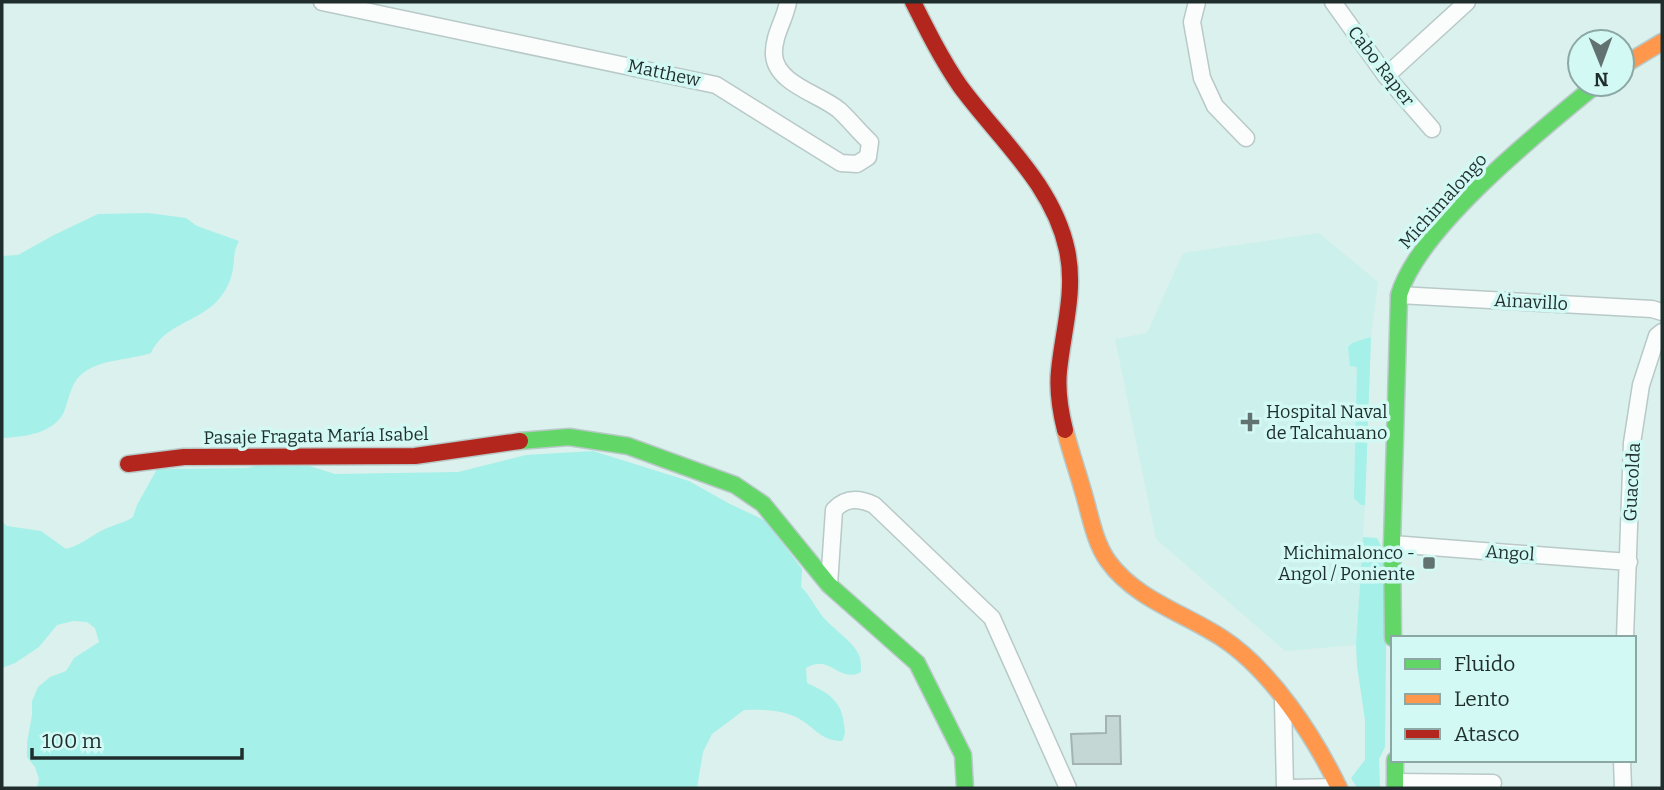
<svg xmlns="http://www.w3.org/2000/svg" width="1664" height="790" font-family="Bitter,serif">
<rect width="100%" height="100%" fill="#dbf1ee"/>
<path fill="#ccf0eb" d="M1319 233 1378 282 1371 337 1365 505 1356 645 1285 651 1156 539 1115 339 1147 333 1183 253Z"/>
<path fill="#a5f0e8" d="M148 213 186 218 197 226 239 241C233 252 235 257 233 268 232 281 222 298 212 306 191 323 163 327 151 353 130 360 101 359 83 373 71 382 69 399 64 412 53 434 23 437 2 438V256L18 255 54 235 98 214Z
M1371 337 1365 505H1361L1354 498 1357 367 1350 366 1348 347 1352 343Z
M593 451 689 481 728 503 766 521 802 569 801 587C807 591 817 610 824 618 835 631 851 639 859 655 861 660 861 666 861 672 838 684 831 653 806 668L807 683C824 691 839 698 843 718 844 728 847 732 842 741 819 741 814 725 794 716 779 710 760 709 744 710L712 734 703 752 697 788H37L39 779 35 767 27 757V743L32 715V701L38 687 50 677 66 671 74 658 99 642 95 628 87 622 73 621 57 625 39 647 15 663 2 668V522L7 526 41 531 66 549C84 544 91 535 107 528 116 524 124 523 133 517L137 505 157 469 247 468 270 463 303 464 335 474 458 472 526 455Z
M1363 537 1377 538 1387 558 1385 747 1379 759 1380 788H1357L1351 778 1365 760V720L1357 666 1356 645Z"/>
<path fill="#c5d7d4" stroke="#a2b3b1" stroke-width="2" d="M1106 716H1120L1121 764H1073L1071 734 1106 733Z"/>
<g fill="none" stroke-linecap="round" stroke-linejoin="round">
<g stroke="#b8c9c7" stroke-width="19">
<path id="street" d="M322 2 716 85 841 163 857 164 868 157 870 142C859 132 850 120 839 110 820 94 776 84 774 55 773 35 785 20 788 2
M1197 2 1192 22 1202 78 1215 106 1246 138
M1333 2 1386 76 1432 129
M1386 76 1467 2
M1399 295 1652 309 1662 312
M1392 544 1629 562
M829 585 834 510C846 497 859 498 874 505L992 618 1068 788
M1625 638 1632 443 1641 385 1657 336 1662 332
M1283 702 1285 788
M1622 760 1623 788
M1395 782 1493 783
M1291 788 1338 787"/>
</g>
<g stroke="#b8c9c7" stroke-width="19">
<path id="fast" d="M520 441 569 437 628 446 735 485 763 504 829 585 917 663 963 755 965 788
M1393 638 1392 544 1399 295C1419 227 1541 130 1597 84
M1395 760V788"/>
</g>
<g stroke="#b8c9c7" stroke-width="19">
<path id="slow" d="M1622 66 1662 42
M1065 430C1070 450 1077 470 1083 491 1090 514 1094 541 1108 561 1135 599 1184 613 1222 638 1271 670 1314 736 1339 788"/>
</g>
<g stroke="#b8c9c7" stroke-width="19">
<path id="jam" d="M913 2C927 30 942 60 960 86 998 138 1053 184 1067 250 1076 291 1063 330 1059 371 1057 391 1060 410 1065 430
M128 464 184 457 415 456 520 441"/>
</g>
<use href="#street" stroke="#fafdfc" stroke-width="16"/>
<use href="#fast" stroke="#63d668" stroke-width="16"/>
<use href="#slow" stroke="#ff974d" stroke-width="16"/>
<use href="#jam" stroke="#b3261e" stroke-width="16"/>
</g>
<g fill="#617270" stroke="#d3f9f5" stroke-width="2.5">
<path d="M1246.5 411.5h7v7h7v7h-7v7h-7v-7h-7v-7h7z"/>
<rect x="1422" y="556" width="14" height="14" rx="3.5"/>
</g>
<g text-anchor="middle" stroke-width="7" stroke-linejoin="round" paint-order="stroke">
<g font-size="18" fill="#1f2e2c" stroke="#d3f9f5">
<text transform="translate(1381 66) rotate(52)" y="6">Cabo Raper</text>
<text transform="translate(664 73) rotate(12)" y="6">Matthew</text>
<text transform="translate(1443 201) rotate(-48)" y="6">Michimalongo</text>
<text transform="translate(1531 302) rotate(3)" y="6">Ainavillo</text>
<text transform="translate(316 436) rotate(-1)" y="6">Pasaje Fragata María Isabel</text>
<text transform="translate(1632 482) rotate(-87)" y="6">Guacolda</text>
<text transform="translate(1510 553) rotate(4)" y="6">Angol</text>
</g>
<g font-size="18" fill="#1f2e2c" stroke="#d3f9f5" text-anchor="start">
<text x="1266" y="418">Hospital Naval<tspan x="1266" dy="21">de Talcahuano</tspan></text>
<text x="1415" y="559" text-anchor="end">Michimalonco -<tspan x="1415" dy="21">Angol / Poniente</tspan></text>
</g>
</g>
<rect width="1664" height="790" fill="none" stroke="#1f2e2c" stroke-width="7"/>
<rect x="1391" y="636" width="245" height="126" fill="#d3f9f5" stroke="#8ba8a5" stroke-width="2"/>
<rect x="1405" y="659" width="35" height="10" fill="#63d668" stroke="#8ba8a5" stroke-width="2"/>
<text x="1454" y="671" font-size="21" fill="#1f2e2c">Fluido</text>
<rect x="1405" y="694" width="35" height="10" fill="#ff974d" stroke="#8ba8a5" stroke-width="2"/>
<text x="1454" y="706" font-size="21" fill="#1f2e2c">Lento</text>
<rect x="1405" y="729" width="35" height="10" fill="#b3261e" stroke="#8ba8a5" stroke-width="2"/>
<text x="1454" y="741" font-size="21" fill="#1f2e2c">Atasco</text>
<g transform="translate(1601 63) rotate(179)"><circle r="33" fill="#d3f9f5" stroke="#8ba8a5" stroke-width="2"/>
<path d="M0-5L12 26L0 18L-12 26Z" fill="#617270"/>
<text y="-10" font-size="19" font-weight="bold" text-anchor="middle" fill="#1f2e2c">N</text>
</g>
<path d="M32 748v10h210v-10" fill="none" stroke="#1f2e2c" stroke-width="3.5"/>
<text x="42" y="748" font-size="21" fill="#1f2e2c" stroke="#d3f9f5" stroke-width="5" paint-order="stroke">100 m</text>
</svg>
